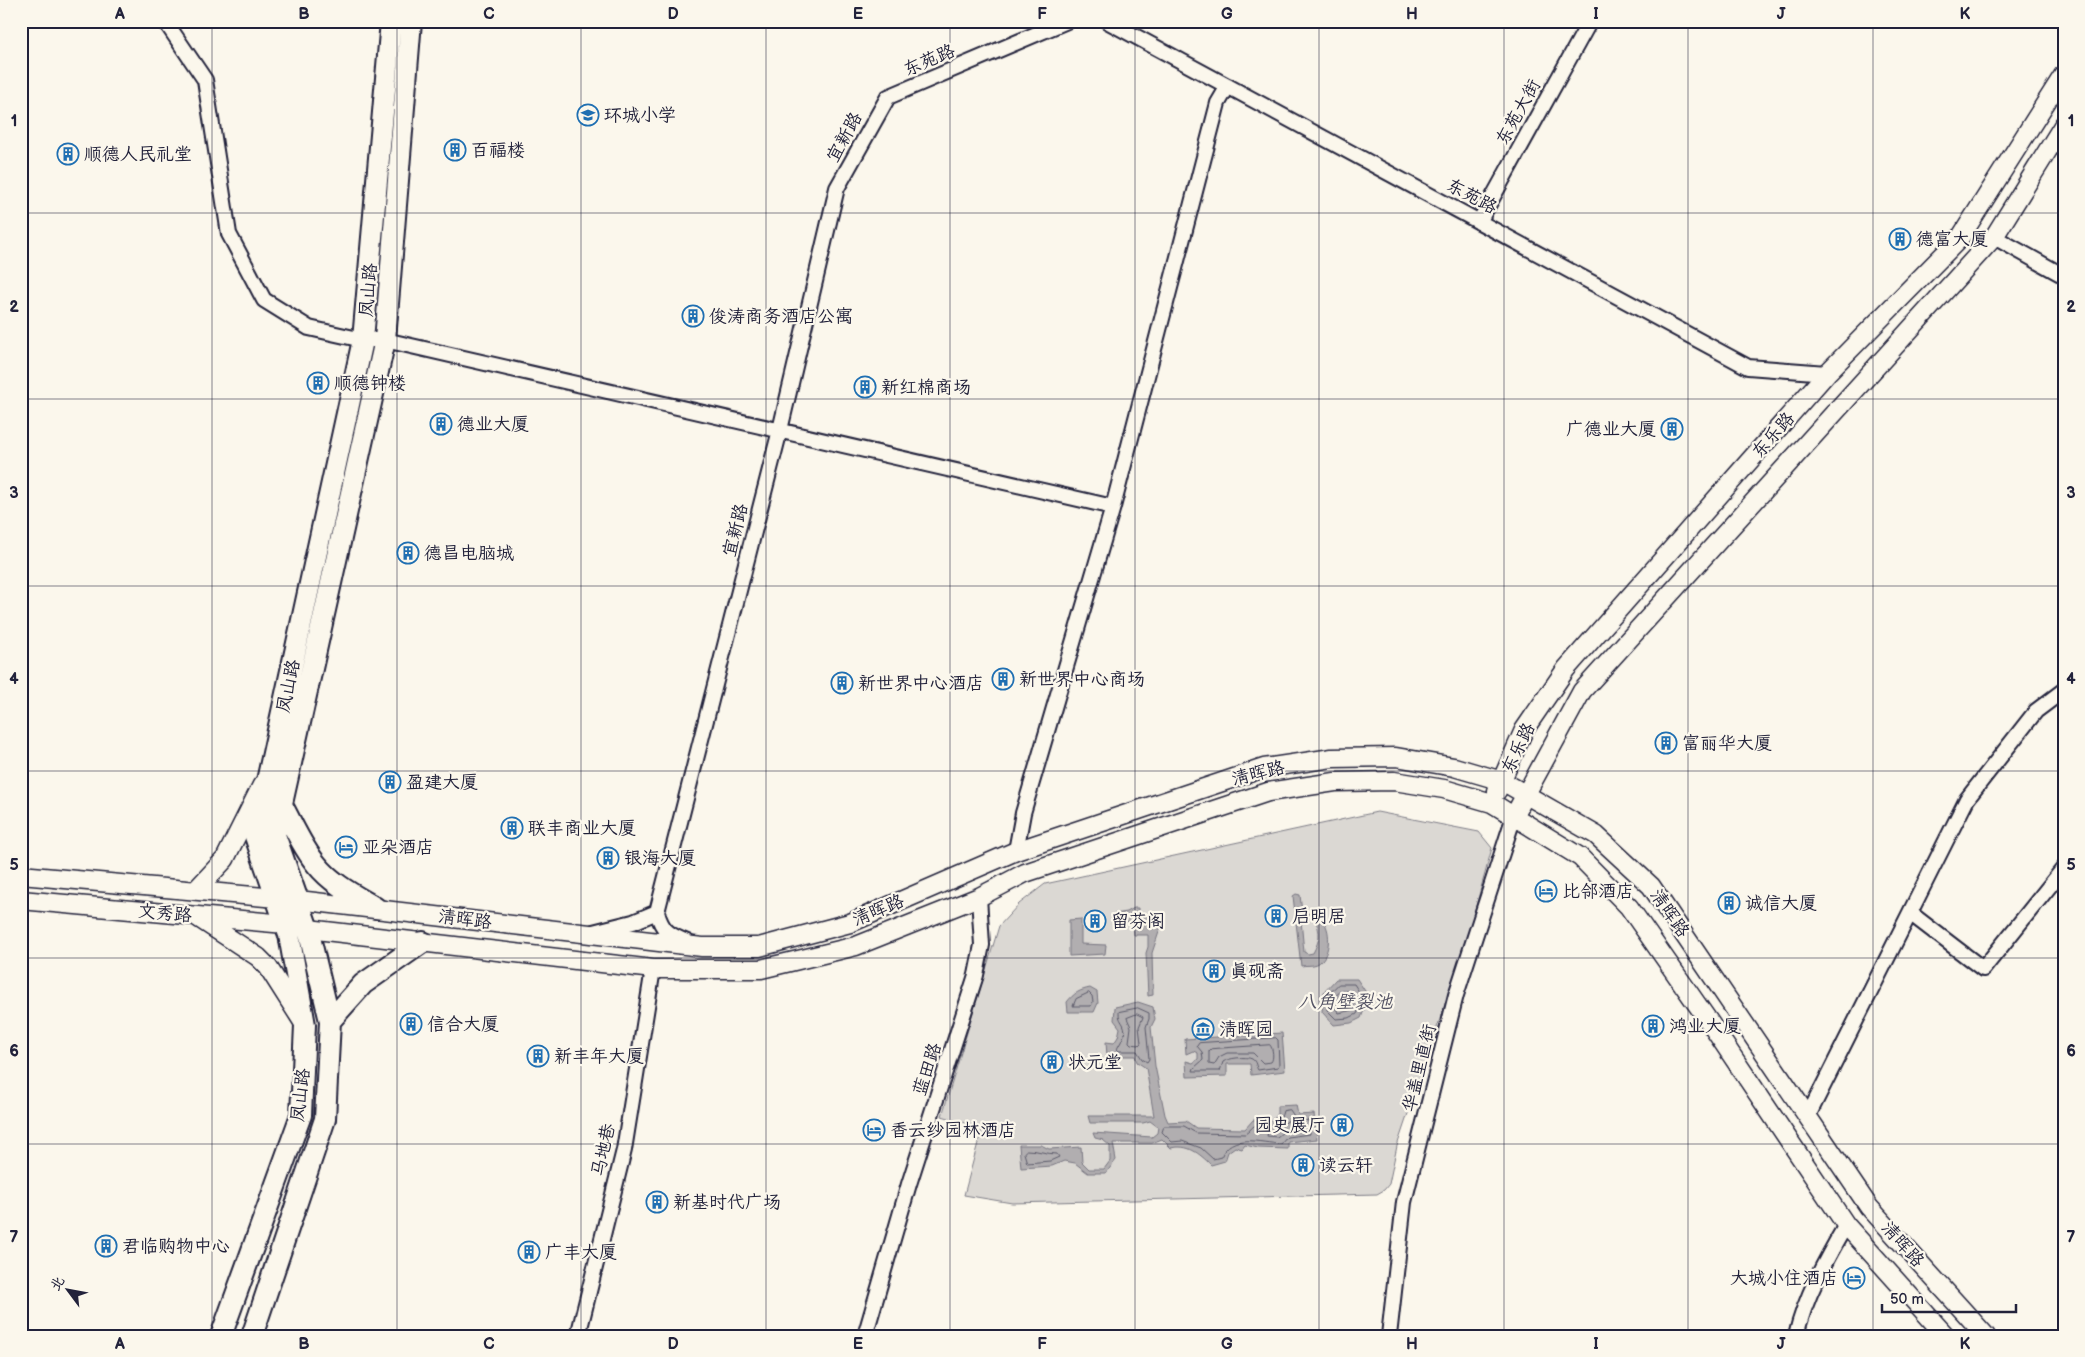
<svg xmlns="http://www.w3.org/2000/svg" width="2085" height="1357" font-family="'Balsamiq Sans','LXGW WenKai TC',sans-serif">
<rect width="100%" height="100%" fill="#fbf7ec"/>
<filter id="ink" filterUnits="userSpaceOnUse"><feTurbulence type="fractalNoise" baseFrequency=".02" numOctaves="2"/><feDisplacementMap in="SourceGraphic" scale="10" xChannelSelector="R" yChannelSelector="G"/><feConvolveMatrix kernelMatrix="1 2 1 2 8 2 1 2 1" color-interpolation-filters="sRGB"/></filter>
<g filter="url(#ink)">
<path fill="#dbd8d3" stroke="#7e7d87" d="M1377 812 1479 832 1492 848 1466 942 1397 1146 1389 1184 1384 1190 1377 1194 1012 1203 964 1195 982 1128 942 1116 999 926 1019 904 1045 884Z"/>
<path fill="#b1aeb0" stroke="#787681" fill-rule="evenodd" d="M1296 894 1300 895 1302 912C1310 914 1318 915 1323 921 1332 931 1330 958 1317 964 1313 966 1305 965 1301 966L1293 896ZM1306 917 1315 920C1321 932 1320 940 1313 953L1308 954 1304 952 1301 920Z
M1134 908H1138V914L1146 915 1149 921 1157 920 1160 929 1152 953 1153 995 1148 996 1146 953 1148 947V935H1134L1133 926 1128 924 1123 915 1117 918 1113 916 1114 914 1127 912Z
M1081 919V944L1106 945 1105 954 1069 956V920Z
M1336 979H1357L1369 997 1361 1018 1351 1023 1334 1025 1322 1012 1324 992Z
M1090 988 1097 992 1098 1003 1094 1012H1068L1067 1002C1074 993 1080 990 1090 988Z
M1138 1002 1153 1007 1155 1019 1151 1027 1155 1066 1165 1115 1168 1122 1186 1121 1196 1128 1245 1129 1253 1120 1270 1121 1277 1116V1106L1296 1105 1298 1115 1314 1114 1317 1139 1288 1142V1149L1258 1148 1245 1145 1242 1149 1235 1147 1228 1152 1225 1161 1211 1165C1199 1153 1188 1144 1171 1148L1162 1139 1152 1143H1113L1116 1160 1106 1173H1088L1075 1163 1064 1161 1052 1166 1021 1168 1019 1145H1041L1049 1149 1081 1147 1082 1162 1089 1169H1104L1110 1161V1146L1103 1140 1095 1138 1093 1133 1152 1137 1157 1133 1158 1127 1150 1121 1143 1123H1090L1088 1116H1154L1146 1068 1137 1062 1135 1056H1107L1106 1042 1114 1043 1118 1037 1120 1028 1114 1020 1115 1007Z
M1282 1033 1285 1071 1251 1075 1250 1064H1227V1076L1187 1077 1186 1061 1193 1063 1198 1059V1053L1193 1051 1186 1054 1185 1039Z"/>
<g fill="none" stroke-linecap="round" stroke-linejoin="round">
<path stroke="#5b5a6a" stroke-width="1" d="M1339 984H1354L1363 998 1357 1014 1349 1018 1336 1019 1327 1010 1329 994Z
M1341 991H1350L1356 998 1352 1010 1339 1013 1334 1007 1335 997Z
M1089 993 1092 996 1093 1002 1091 1006H1073L1076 999Z
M1138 1008 1149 1013V1019L1146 1027 1149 1059 1147 1062 1142 1059 1137 1051H1119L1117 1049C1121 1041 1128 1033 1123 1024 1120 1019 1119 1018 1119 1012Z
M1137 1014 1143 1017 1139 1027 1141 1043 1139 1045 1131 1044 1129 1042 1131 1027 1127 1018Z
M1276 1038 1278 1040 1279 1065 1278 1067 1258 1070C1256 1067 1256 1061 1252 1059 1246 1056 1228 1058 1223 1062L1220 1071H1193L1194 1068 1203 1060 1202 1052 1197 1046 1199 1043Z
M1270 1045C1273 1048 1274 1059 1271 1062L1263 1063 1253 1053H1227L1219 1057 1214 1065 1209 1064V1051L1211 1049Z
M1290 1110 1296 1119 1309 1121 1310 1134 1287 1137 1281 1144C1260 1143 1231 1132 1221 1157L1213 1159 1201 1148 1182 1141 1172 1142 1162 1132 1164 1126H1184L1196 1133 1245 1134C1249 1132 1251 1128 1254 1126 1266 1120 1277 1134 1283 1111Z
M1288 1121 1295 1126V1129L1283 1132 1277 1137 1267 1136 1268 1132 1276 1130Z
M1027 1150C1038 1150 1046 1154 1057 1154L1059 1157 1050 1161 1027 1163 1024 1153Z"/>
<g stroke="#22223b" stroke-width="18">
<path id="minor" d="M165 21 205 80 229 234 264 300 309 328 363 340H385L1113 507 1218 103 1228 86
M1107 21 1748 367 1827 373
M1479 222 1590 21
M1994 237 2064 276
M1016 851 1023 813 1113 507
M657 912C662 931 669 935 687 942
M1910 913 1983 969 2064 868
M593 932 633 922 657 912 780 430 837 188 888 97 1067 21
M1808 1116 1967 799 2036 711 2064 690
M578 1336 624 1150 653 969
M865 1336 909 1184 976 975 982 945 979 897
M1389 1336 1404 1202 1456 995 1514 816
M1796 1336C1805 1297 1826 1259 1846 1225"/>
</g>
<g stroke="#22223b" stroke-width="21">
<path id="tertiary" d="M1497 791 1524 730 1566 669 1827 373 1960 238 2064 74
M1514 816 1582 691 1994 237 2064 124
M21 875 298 900 702 947H759L850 923 1016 851 1264 768 1332 758 1396 757 1454 767 1502 781 1596 835 1651 886 1869 1207 1986 1336
M196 890 225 859 262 785
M21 900 285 924 308 929 653 969H761L856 946 979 897 1025 873 1268 792 1335 782 1394 781 1444 789 1492 803 1580 857 1629 907 1710 1023 1846 1225 1946 1336
M197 917 258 957 268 967 303 1022"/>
</g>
<g stroke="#22223b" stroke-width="24">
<path id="secondary" d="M282 805C293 825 302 847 317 865 332 884 356 896 376 908
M330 1021 363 984 423 942
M221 1336 301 1115 305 1025 289 935 255 836 363 340 391 21
M252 1336 325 1119 330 1021 308 929 275 835 385 340 411 21"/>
</g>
<use href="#minor" stroke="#fbf7ec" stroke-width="14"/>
<use href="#tertiary" stroke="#fbf7ec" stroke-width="18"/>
<use href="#secondary" stroke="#fbf7ec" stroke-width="20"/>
</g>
</g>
<path fill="none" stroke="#22223b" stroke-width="1" stroke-opacity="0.55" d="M212 21V1336M397 21V1336M581 21V1336M766 21V1336M950 21V1336M1135 21V1336M1319 21V1336M1504 21V1336M1688 21V1336M1873 21V1336M21 213H2064M21 399H2064M21 586H2064M21 771H2064M21 958H2064M21 1144H2064"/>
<defs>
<g id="school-ring" transform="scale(1.125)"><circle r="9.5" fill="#fbf7ec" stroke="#1f6fb2" stroke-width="1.5"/><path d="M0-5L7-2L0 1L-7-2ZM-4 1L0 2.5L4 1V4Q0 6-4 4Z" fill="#1f6fb2"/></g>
<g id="building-ring" transform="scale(1.125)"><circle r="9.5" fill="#fbf7ec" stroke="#1f6fb2" stroke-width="1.5"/><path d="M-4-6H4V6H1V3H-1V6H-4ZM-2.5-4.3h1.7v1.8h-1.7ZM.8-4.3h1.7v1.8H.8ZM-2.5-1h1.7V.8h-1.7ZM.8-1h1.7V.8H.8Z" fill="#1f6fb2"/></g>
<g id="hotel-ring" transform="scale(1.125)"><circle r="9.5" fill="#fbf7ec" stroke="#1f6fb2" stroke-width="1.5"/><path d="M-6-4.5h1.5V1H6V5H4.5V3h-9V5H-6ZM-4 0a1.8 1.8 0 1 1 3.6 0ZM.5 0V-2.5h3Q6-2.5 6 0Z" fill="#1f6fb2"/></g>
<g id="museum-ring" transform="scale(1.125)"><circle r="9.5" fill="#fbf7ec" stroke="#1f6fb2" stroke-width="1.5"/><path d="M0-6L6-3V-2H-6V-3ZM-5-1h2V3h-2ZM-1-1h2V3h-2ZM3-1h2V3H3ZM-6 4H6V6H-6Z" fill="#1f6fb2"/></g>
</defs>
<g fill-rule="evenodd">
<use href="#school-ring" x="588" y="115"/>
<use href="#building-ring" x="455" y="150"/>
<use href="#building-ring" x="68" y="154"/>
<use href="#building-ring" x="1900" y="239"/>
<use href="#building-ring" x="693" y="316"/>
<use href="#building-ring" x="318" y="383"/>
<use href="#building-ring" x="865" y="387"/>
<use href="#building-ring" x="441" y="424"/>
<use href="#building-ring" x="1672" y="429"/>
<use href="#building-ring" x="408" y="553"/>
<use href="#building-ring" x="1003" y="679"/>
<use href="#building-ring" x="842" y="683"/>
<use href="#building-ring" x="1666" y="743"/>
<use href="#building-ring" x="390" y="782"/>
<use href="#building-ring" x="512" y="828"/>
<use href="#hotel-ring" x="346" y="847"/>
<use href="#building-ring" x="608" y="858"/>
<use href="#hotel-ring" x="1546" y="891"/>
<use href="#building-ring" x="1729" y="903"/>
<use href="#building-ring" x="1276" y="916"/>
<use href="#building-ring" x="1095" y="921"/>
<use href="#building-ring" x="1214" y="971"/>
<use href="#building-ring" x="411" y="1024"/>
<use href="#building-ring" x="1653" y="1026"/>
<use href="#museum-ring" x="1203" y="1029"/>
<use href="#building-ring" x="538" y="1056"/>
<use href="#building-ring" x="1052" y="1062"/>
<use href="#building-ring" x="1342" y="1125"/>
<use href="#hotel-ring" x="874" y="1130"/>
<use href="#building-ring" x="1303" y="1165"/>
<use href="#building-ring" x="657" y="1202"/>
<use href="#building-ring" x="106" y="1246"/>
<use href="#building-ring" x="529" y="1252"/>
<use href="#hotel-ring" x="1854" y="1278"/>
</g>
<g text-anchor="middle" stroke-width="4.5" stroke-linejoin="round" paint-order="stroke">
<g font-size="18" fill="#22223b" stroke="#fbf7ec">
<text transform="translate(929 60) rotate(-23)" y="6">东苑路</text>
<text transform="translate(1518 112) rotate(-61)" y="6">东苑大街</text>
<text transform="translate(844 137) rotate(-61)" y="6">宜新路</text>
<text transform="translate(1472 196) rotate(28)" y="6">东苑路</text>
<text transform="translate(368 290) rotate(-85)" y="6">凤山路</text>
<text transform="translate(1773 435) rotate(-49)" y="6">东乐路</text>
<text transform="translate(735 530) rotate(-76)" y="6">宜新路</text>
<text transform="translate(288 686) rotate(-78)" y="6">凤山路</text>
<text transform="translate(1518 748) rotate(-64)" y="6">东乐路</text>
<text transform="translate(1258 773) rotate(-14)" y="6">清晖路</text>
<text transform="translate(878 910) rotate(-23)" y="6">清晖路</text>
<text transform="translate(165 913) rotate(5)" y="6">文秀路</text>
<text transform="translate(1670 913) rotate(55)" y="6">清晖路</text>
<text transform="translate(465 919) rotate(7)" y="6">清晖路</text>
<text transform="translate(1419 1068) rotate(-76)" y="6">华盖里直街</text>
<text transform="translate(927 1069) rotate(-72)" y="6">蓝田路</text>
<text transform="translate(300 1095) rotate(-83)" y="6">凤山路</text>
<text transform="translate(603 1150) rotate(-78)" y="6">马地巷</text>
<text transform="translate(1903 1244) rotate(48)" y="6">清晖路</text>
</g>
<g font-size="18" fill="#22223b" stroke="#fbf7ec" text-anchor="start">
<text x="604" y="121">环城小学</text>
<text x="471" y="156">百福楼</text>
<text x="84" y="160">顺德人民礼堂</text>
<text x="1916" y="245">德富大厦</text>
<text x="709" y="322">俊涛商务酒店公寓</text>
<text x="334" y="389">顺德钟楼</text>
<text x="881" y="393">新红棉商场</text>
<text x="457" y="430">德业大厦</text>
<text x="1656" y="435" text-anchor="end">广德业大厦</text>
<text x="424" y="559">德昌电脑城</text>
<text x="1019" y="685">新世界中心商场</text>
<text x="858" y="689">新世界中心酒店</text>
<text x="1682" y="749">富丽华大厦</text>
<text x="406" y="788">盈建大厦</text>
<text x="528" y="834">联丰商业大厦</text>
<text x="362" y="853">亚朵酒店</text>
<text x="624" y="864">银海大厦</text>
<text x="1562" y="897">比邻酒店</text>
<text x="1745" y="909">诚信大厦</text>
<text x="1292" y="922">启明居</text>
<text x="1111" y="927">留芬阁</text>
<text x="1230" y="977">真砚斋</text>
<text x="427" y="1030">信合大厦</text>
<text x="1669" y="1032">鸿业大厦</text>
<text x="1219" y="1035">清晖园</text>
<text x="554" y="1062">新丰年大厦</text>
<text x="1068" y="1068">状元堂</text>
<text x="1326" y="1131" text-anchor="end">园史展厅</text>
<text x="890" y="1136">香云纱园林酒店</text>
<text x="1319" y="1171">读云轩</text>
<text x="673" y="1208">新基时代广场</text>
<text x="122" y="1252">君临购物中心</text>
<text x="545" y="1258">广丰大厦</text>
<text x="1838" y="1284" text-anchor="end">大城小住酒店</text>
</g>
<g font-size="19" font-style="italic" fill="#545364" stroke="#fbf7ec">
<text x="1345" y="1008">八角壁裂池</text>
</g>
</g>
<rect width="2085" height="1357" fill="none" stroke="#fbf7ec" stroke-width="55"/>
<g transform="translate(68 1290) rotate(302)" stroke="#fbf7ec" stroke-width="4" paint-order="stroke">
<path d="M0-4L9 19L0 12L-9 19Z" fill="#22223b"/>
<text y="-8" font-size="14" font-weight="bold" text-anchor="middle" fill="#22223b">北</text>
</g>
<path d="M1882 1304v8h134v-8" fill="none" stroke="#22223b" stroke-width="2.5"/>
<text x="1890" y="1304" font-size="15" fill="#22223b" stroke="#fbf7ec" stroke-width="4" paint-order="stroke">50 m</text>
<rect x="28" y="28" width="2030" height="1302" fill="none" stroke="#22223b" stroke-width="2"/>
<g font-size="16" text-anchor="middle" font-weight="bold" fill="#22223b">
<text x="120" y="19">A</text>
<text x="304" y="19">B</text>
<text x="489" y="19">C</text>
<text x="673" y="19">D</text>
<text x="858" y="19">E</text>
<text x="1042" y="19">F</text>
<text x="1227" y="19">G</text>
<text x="1412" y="19">H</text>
<text x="1596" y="19">I</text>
<text x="1781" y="19">J</text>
<text x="1965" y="19">K</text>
<text x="14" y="126">1</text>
<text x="2071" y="126">1</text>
<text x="14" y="312">2</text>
<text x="2071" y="312">2</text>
<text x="14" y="498">3</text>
<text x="2071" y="498">3</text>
<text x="14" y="684">4</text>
<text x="2071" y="684">4</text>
<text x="14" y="870">5</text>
<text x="2071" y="870">5</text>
<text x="14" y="1056">6</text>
<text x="2071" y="1056">6</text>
<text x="14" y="1242">7</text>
<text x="2071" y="1242">7</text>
<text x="120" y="1349">A</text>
<text x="304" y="1349">B</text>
<text x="489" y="1349">C</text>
<text x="673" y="1349">D</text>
<text x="858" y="1349">E</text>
<text x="1042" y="1349">F</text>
<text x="1227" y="1349">G</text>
<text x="1412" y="1349">H</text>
<text x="1596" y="1349">I</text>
<text x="1781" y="1349">J</text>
<text x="1965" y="1349">K</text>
</g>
</svg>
